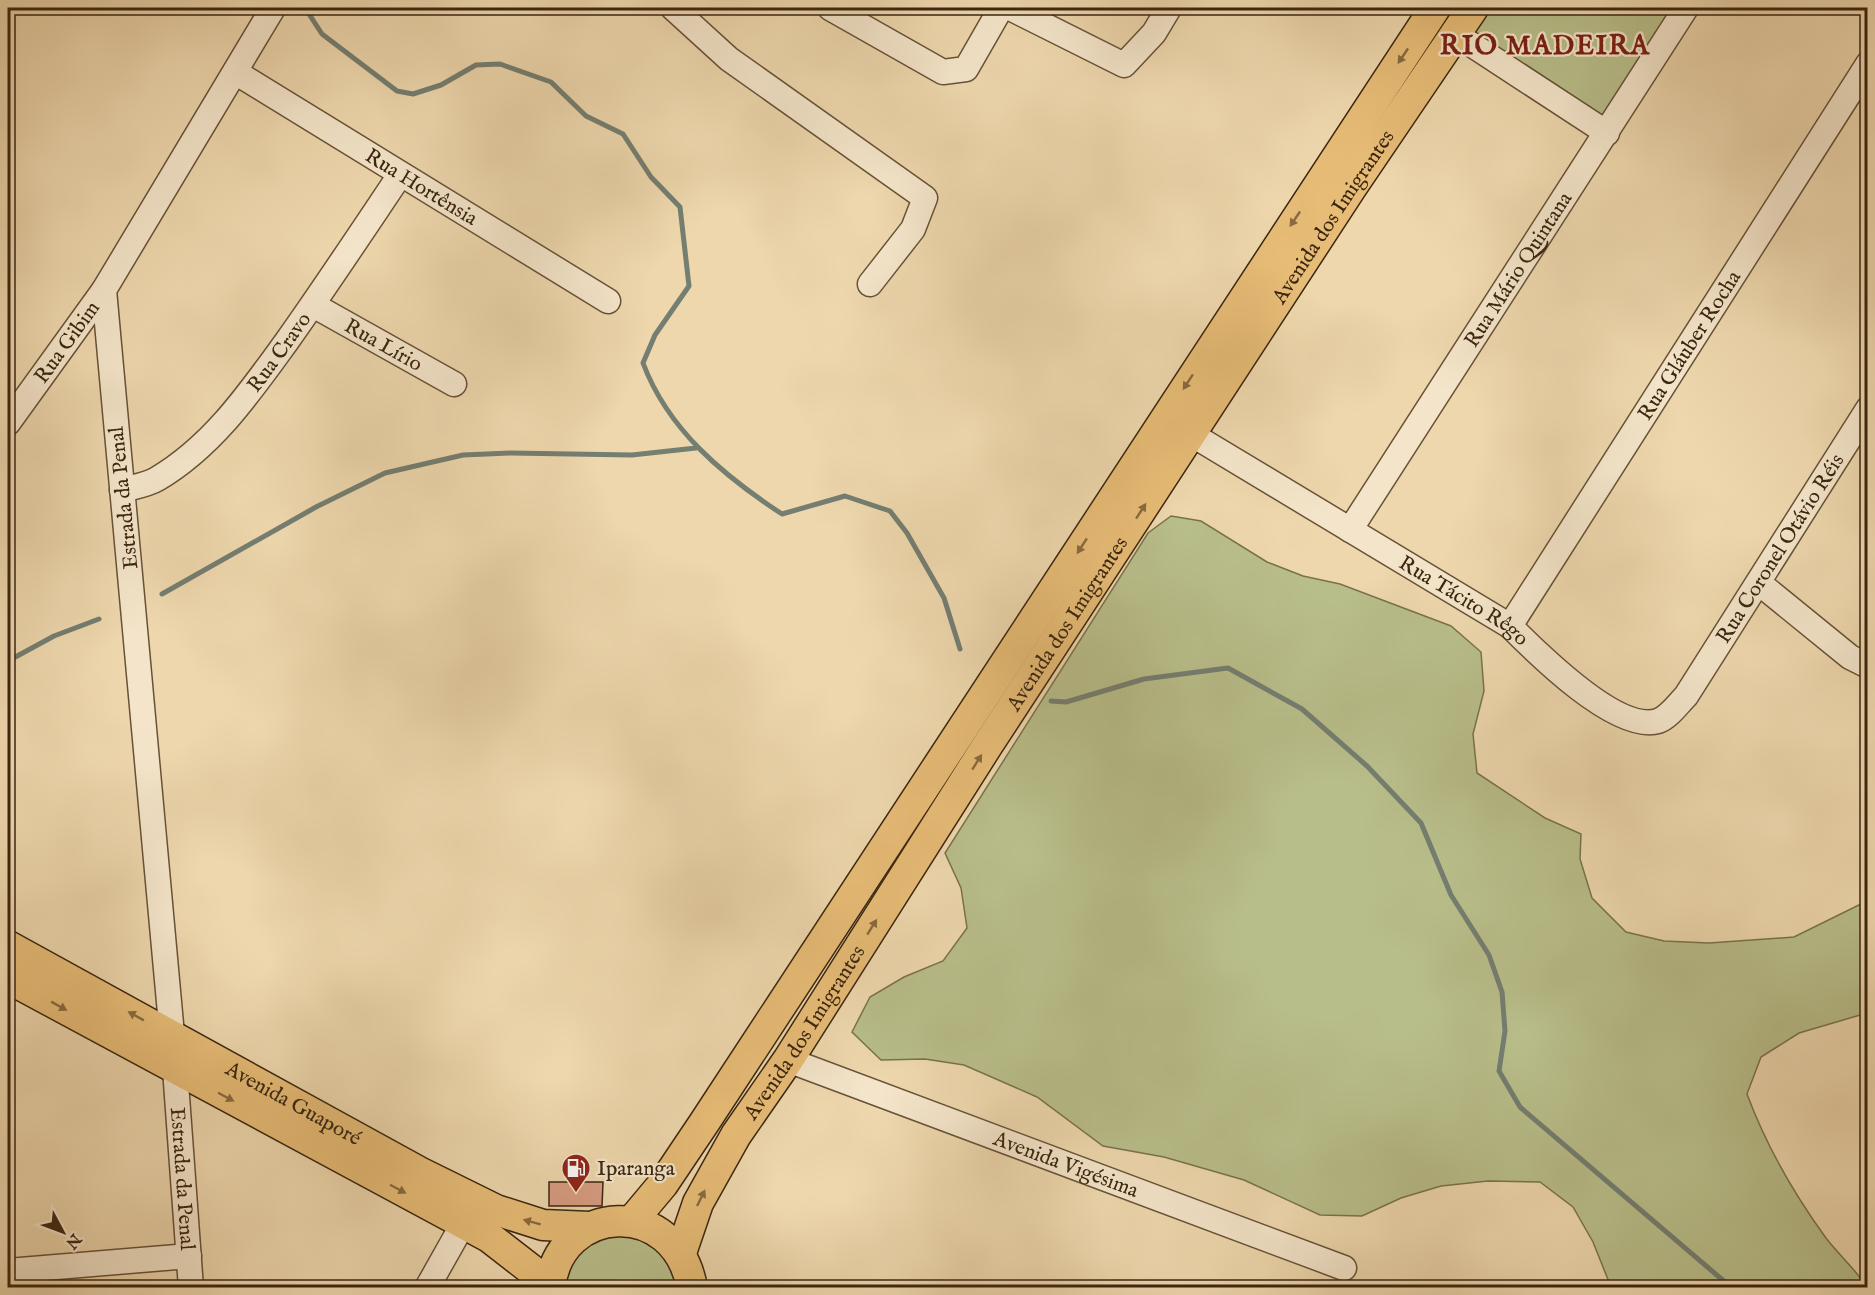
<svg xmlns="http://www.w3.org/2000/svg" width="1875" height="1295" font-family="'IM FELL English',serif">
<rect width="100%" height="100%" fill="#eed7ad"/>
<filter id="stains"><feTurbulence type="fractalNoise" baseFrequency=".00333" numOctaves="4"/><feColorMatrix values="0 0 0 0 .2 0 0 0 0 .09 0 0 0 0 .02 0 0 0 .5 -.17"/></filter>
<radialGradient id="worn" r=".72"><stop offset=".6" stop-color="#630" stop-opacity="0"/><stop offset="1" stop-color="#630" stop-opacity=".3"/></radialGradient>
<path fill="#b8be8a" stroke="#79724d" stroke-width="1.5" d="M1489 8H1682L1606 129 1466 40Z
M1171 516 1201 521 1267 562 1303 576 1340 584 1451 626 1481 652 1484 691 1473 734 1477 773 1545 818 1581 834 1580 859 1592 898 1626 932 1664 941 1709 943 1794 937 1867 901V1013L1799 1033 1761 1057 1747 1094C1766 1145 1794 1194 1826 1238 1839 1255 1856 1270 1867 1287H1611L1593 1242 1573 1207 1540 1182 1488 1181 1441 1186 1401 1198 1362 1216 1320 1215 1244 1180 1164 1157 1103 1146 1037 1097 964 1065 925 1059 881 1060 852 1032 870 997 904 977 943 961 967 928 961 888 945 853 1148 533Z
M606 1231 656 1239 684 1288H560L568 1261Z"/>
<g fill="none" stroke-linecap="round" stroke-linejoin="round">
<path stroke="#747e71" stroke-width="5" d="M309 14 322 34 397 91 413 94 441 85 476 65 500 64 551 82 586 116 623 134 651 177 680 207 689 286 655 335 643 363C668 430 724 476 782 514L845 496 890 511 907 533 944 598 960 649
M162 594 316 507 385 473 463 455 510 453 632 455 696 448
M8 661 54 636 99 619
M1051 701 1066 702 1144 679 1228 668 1302 709 1367 766 1421 823 1451 895 1489 955 1502 992 1505 1031 1499 1071 1520 1107 1732 1288"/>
</g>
<path fill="#d89c83" stroke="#3a2610" stroke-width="1.5" d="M549 1182H603L602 1206H549Z"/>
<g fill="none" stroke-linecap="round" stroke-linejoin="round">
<g stroke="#675237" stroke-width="27">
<g id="minor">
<path d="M673 8 729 59 925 198 913 229 870 284"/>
<path d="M830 8 943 72 966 69 1001 8"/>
<path d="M1010 8 1124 65 1154 33 1169 8"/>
<path d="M1454 33 1607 133"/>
<path id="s1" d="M235 72 608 301"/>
<path id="s2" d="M313 305 454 384"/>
<path id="s3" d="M8 423 104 290"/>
<path id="s4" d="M1191 434 1510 626C1537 653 1617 733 1658 721 1669 717 1678 704 1686 696L1868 409"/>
<path id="s5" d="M122 490C133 487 147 485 157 479 213 446 250 392 287 341 326 286 363 230 400 175"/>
<path id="s6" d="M1350 530 1686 8"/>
<path d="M1759 583 1850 657 1868 666"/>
<path id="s7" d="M1510 626 1868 64"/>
<path d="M172 1035 104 290 273 8"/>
<path id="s8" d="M788 1060 1344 1268"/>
<path id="s9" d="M175 1069 191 1288"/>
<path d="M8 1271 189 1256"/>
<path d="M427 1288 463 1224"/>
</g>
</g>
<g stroke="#3a2610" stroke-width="33">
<g id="major">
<path id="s10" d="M8 946 419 1172 496 1210 543 1225 590 1227"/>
<path d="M8 978 489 1237 551 1285"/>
<path d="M632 1221 663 1184 704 1123 1435 8"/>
<path id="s11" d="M681 1253 698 1203 736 1135 788 1060 987 746 1351 188 1473 8"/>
<path d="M550 1288C558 1203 676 1195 692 1288"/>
</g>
</g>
<use href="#minor" stroke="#f4e5ca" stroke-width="24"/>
<use href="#major" stroke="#e7bc76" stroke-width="30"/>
</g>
<defs><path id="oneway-solid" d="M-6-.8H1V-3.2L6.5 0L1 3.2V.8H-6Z" transform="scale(1.5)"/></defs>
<g fill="#886a3e">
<use href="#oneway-solid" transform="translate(1403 56) rotate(124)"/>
<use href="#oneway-solid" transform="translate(1295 219) rotate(124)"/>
<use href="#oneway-solid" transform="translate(1188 382) rotate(123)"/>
<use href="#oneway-solid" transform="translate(1141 511) rotate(-57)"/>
<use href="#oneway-solid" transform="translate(1082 546) rotate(123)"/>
<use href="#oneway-solid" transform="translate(977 762) rotate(-58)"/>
<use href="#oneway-solid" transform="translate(872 927) rotate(-58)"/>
<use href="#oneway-solid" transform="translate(59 1006) rotate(29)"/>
<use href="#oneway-solid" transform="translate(136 1016) rotate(-151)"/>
<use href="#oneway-solid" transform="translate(226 1097) rotate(28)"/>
<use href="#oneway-solid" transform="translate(398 1189) rotate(28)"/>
<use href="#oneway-solid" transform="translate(701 1198) rotate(-64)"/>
<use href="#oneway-solid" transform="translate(532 1222) rotate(-165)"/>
</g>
<defs>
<g id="fuel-pin" transform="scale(1.5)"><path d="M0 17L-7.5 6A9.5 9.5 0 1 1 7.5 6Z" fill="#8f2418" stroke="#f4e5ca"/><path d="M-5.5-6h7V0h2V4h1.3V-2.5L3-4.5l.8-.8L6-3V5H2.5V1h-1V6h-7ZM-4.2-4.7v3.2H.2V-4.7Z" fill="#fff"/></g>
</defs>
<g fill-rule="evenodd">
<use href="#fuel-pin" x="576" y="1168"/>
</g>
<g text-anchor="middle" stroke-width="4.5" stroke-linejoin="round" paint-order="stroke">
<g font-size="21" fill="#3a2610" stroke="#f4e5ca">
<text dy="7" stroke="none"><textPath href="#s1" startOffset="219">Rua Hortênsia</textPath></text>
<text dy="7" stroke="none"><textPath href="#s11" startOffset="1226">Avenida dos Imigrantes</textPath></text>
<text dy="7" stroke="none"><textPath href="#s6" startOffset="310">Rua Mário Quintana</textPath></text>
<text dy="7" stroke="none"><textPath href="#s3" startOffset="100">Rua Gibim</textPath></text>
<text dy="7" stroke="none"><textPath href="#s2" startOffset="81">Rua Lírio</textPath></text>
<text dy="7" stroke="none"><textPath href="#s7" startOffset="333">Rua Gláuber Rocha</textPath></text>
<text dy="7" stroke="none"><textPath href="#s5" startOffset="214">Rua Cravo</textPath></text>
<text transform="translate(123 498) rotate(-96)" y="7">Estrada da Penal</text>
<text dy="7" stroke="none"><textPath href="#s4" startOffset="766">Rua Coronel Otávio Réis</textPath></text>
<text dy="7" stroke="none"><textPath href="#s4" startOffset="320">Rua Tácito Rêgo</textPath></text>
<text dy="7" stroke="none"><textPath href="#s11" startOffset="740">Avenida dos Imigrantes</textPath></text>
<text dy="7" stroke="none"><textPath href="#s11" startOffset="254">Avenida dos Imigrantes</textPath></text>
<text dy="7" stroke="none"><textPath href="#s10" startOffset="326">Avenida Guaporé</textPath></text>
<text dy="7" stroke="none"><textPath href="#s8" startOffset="297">Avenida Vigésima</textPath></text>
<text dy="7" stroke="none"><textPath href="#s9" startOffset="110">Estrada da Penal</textPath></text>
</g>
<g font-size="21" fill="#3a2610" stroke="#f4e5ca" text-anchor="start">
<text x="597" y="1175">Iparanga</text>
</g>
<g font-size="27" font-weight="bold" letter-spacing="1.5" fill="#7a1f14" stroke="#f4e5ca">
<text x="1545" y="54">RIO MADEIRA</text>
</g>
</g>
<rect width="1875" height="1295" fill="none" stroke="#eed7ad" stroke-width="30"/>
<rect x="9" y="9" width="1857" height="1277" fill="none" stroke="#3a2610" stroke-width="3"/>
<rect x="15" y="15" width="1845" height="1265" fill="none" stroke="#3a2610" stroke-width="1.5"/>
<g transform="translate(63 1232) rotate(131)" stroke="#f4e5ca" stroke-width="4.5" paint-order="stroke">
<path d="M0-4.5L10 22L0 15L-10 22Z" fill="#3a2610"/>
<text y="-9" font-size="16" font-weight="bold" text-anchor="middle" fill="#3a2610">N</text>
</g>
<rect width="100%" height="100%" filter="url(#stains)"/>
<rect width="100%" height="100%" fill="url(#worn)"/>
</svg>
